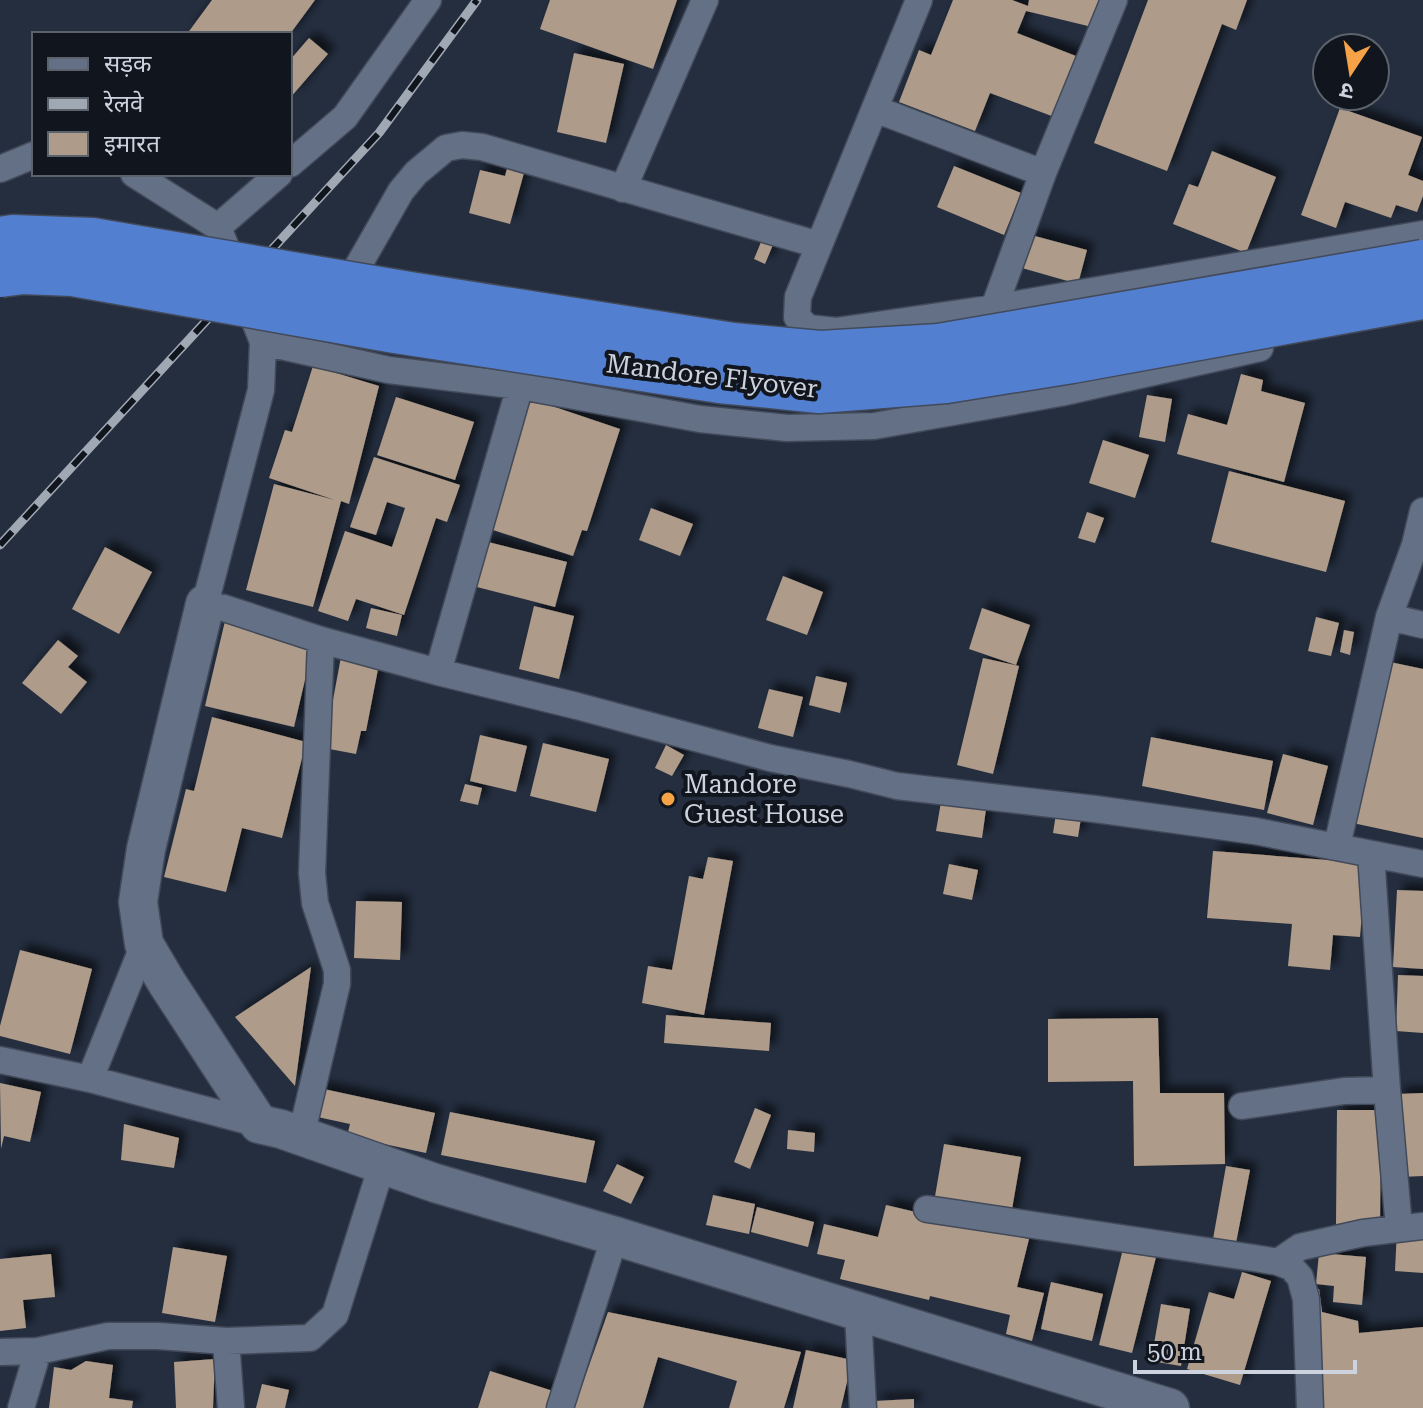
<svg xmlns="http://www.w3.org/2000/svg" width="1423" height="1408" font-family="'Roboto Serif','Noto Sans Devanagari',serif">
<defs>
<filter id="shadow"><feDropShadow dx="7" dy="-7" stdDeviation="4" flood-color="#0009"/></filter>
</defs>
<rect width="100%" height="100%" fill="#242e3f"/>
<path fill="#af9b89" filter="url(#shadow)" d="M212 0H315L290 34H187Z
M550 0H677L653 69 540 29Z
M953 0H1012L1028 6 1029 0H1099L1092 27 1026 11 1017 33 1081 58 1057 118 990 93 975 131 899 102 919 50 931 55Z
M1148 0H1247L1236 30 1222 24 1167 171 1094 143Z
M309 38 328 54 290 98V60Z
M574 53 624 64 606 143 557 132Z
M1340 108 1422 137 1408 175 1423 181V196L1417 212 1396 205 1391 218 1345 202 1336 228 1301 215Z
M1212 151 1276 177 1246 253 1173 224 1189 184 1198 187Z
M508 165 525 169 510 224 469 213 480 170 505 176Z
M954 166 1021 193 1004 235 937 207Z
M766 230 777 235 765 264 754 259Z
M1031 235 1087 250 1078 284 1022 268Z
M313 366 379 386 349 504 341 501 313 607 246 590 274 484 335 500 269 478 285 430 292 432Z
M1241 374 1263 380 1261 391 1305 403 1284 482 1177 454 1188 414 1227 425Z
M1147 395 1172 399 1165 442 1139 437Z
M396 397 474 422 455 480 377 455Z
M528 398 620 429 587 531 582 530 573 556 487 528Z
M1103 440 1149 455 1135 498 1089 483Z
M374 457 460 485 447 522 436 518 404 615 356 599 348 621 318 611 345 531 392 547 405 508 387 502 376 535 350 527Z
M1229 471 1345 501 1326 572 1211 542Z
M651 508 693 524 680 556 639 540Z
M1087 512 1104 518 1095 543 1078 538Z
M484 541 567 562 555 607 473 586Z
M105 547 152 572 119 634 72 609Z
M783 576 823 592 807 635 766 620Z
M534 606 574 616 559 679 519 669Z
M371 608 402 615 397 636 366 628Z
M982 608 1030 625 1016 665 969 649Z
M1316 617 1339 623 1331 656 1308 651Z
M225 621 314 641 294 727 205 706Z
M1344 630 1354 632 1350 655 1340 652Z
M58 640 78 656 68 667 87 682 61 714 22 683Z
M341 657 379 664 366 731H361L356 754 324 748Z
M983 658 1019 666 993 774 957 765Z
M1390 662 1423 669V838L1348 822Z
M816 676 847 683 840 713 809 705Z
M769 689 803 697 793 737 758 728Z
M212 717 306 742 282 838 242 828 226 892 164 877 186 789 194 791Z
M480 735 527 746 516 792 470 781Z
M1151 737 1273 761 1264 810 1142 786Z
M543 743 609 759 596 812 530 796Z
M666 745 684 755 672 776 655 768Z
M1283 754 1328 766 1313 825 1267 813Z
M465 784 482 788 478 805 460 801Z
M1058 801 1083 805 1078 837 1053 833Z
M941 802 986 809 982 838 936 831Z
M1213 851 1366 863 1360 937 1333 935 1330 970 1288 966 1292 924 1207 918Z
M708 857 733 861 704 1015 642 1003 648 966 672 970 689 876 703 879Z
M949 864 978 870 972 900 943 894Z
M1397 890 1423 891V969L1393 967Z
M356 901 402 902 400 960 354 958Z
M20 950 92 969 70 1054 0 1036V1026Z
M311 967 295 1086 235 1017Z
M1398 975 1423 976V1033L1396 1031Z
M666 1015 771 1023 769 1051 664 1043Z
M1158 1018 1160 1093H1224L1225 1164 1134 1166 1133 1081 1048 1082V1019Z
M0 1083 41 1092 30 1142 4 1136 1 1149Z
M319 1088 435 1113 426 1153 347 1136 350 1124 313 1116Z
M1423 1093V1176L1401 1177 1397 1094Z
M755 1108 771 1115 750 1169 734 1162Z
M1337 1110H1381L1380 1225 1336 1224Z
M450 1112 595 1141 586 1183 441 1155Z
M124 1124 179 1138 174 1168 121 1160Z
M788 1130 815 1133 814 1152 787 1149Z
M944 1144 1021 1157 1010 1221 933 1208Z
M617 1164 644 1177 631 1204 603 1191Z
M1226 1166 1250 1170 1236 1243 1213 1239Z
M713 1195 755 1204 749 1234 706 1225Z
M886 1205 1029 1239 1017 1287 1044 1293 1032 1341 1006 1334 1010 1315 930 1296 929 1300 840 1279 845 1260 817 1254 824 1224 878 1237Z
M757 1207 814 1222 808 1247 751 1232Z
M1397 1229 1423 1231V1273L1395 1271Z
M173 1247 227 1256 215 1322 162 1313Z
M1123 1249 1156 1257 1132 1353 1099 1345Z
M1319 1253 1366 1257 1362 1305 1333 1302 1334 1286 1316 1284Z
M51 1254 55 1297 23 1300 26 1328 0 1331V1259Z
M1242 1272 1271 1281 1240 1385 1187 1369 1209 1292 1234 1299Z
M1051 1282 1103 1294 1092 1341 1041 1329Z
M1319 1289 1322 1312 1358 1321 1359 1333 1423 1327V1408H1323L1311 1290Z
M1161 1304 1190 1309 1181 1366 1151 1361Z
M608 1312 801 1352 784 1408H729L737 1381 658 1357 643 1408H574Z
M806 1350 852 1360 841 1408H793Z
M215 1359 213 1408H176L174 1362Z
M86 1361 113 1365 109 1398 133 1401 132 1408H49L54 1367 71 1370Z
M490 1371 553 1391 546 1408H478Z
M262 1384 289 1390 285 1408H256Z
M914 1399V1408H875L874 1401Z"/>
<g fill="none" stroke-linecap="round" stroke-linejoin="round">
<g stroke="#424a5a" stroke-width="29">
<path id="street" d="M919 0 798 297 797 317 808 328 836 331 994 308 1423 234
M875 109 1043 173
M290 164 345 117 428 0
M0 169 34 155
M134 174 218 227
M279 174 218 227 263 342 261 390 205 604 224 608 321 640 438 672 577 706 770 758 849 774 897 786 1095 809 1255 831 1423 864
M623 189 705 0
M342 294 401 191 416 173 446 148 462 145 482 147 819 245
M994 308 1043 173 1114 0
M263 342 389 370 520 386 700 419 787 428 874 426 1060 393 1260 348
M1389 617 1423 625
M438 672 520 386
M1337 846 1389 617 1415 545 1423 511
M1371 854 1387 1090 1399 1228
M0 1060 90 1079 259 1124
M90 1079 144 944
M1242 1106 1344 1091 1387 1090
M301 1136 337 984V970L315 903 312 873 321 640
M927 1209 1254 1258 1278 1262 1291 1267 1300 1277 1306 1299 1310 1408
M1278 1262 1300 1247 1363 1233 1423 1226
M858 1312 863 1408
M226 1341 231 1408
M0 1352 38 1351 108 1336H158L226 1341 310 1338 335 1315 382 1165
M21 1408 38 1351
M560 1408 615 1236"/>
</g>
<g stroke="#424a5a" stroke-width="41">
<path id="secondary" d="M205 604 146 849 138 902 144 944 167 983 259 1124 281 1129 435 1183 615 1236 1170 1408"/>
</g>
<use href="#street" stroke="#647085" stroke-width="26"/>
<use href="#secondary" stroke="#647085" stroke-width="38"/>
<g stroke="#a0a8b4" stroke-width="9">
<path id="rail" d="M0 545 379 133 477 0"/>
</g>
<use href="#rail" stroke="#11161e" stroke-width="6" stroke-dasharray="18" stroke-linecap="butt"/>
<g stroke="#424a5a" stroke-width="47" stroke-linecap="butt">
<path id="highway-bridge" d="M0 239 13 237 92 240 409 294 733 345 820 353 939 346 1423 262
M0 275 23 272 73 274 395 331 720 381 819 391 946 381 1072 361 1423 297"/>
</g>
<use href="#highway-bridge" stroke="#537fd0" stroke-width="44"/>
</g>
<circle fill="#f6a247" stroke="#11161e" stroke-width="3" cx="668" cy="799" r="8"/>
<g text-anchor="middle" stroke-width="8" stroke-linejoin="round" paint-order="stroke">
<g font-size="26" fill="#ccd3de" stroke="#11161e">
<text transform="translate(712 376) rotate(7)" y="9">Mandore Flyover</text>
</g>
<g font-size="26" fill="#ccd3de" stroke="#11161e" text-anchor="start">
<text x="684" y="793">Mandore<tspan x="684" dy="30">Guest House</tspan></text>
</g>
</g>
<rect x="32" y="32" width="260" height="144" fill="#11161e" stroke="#5c626b" stroke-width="2"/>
<rect x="48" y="58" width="40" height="12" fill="#647085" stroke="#5c626b" stroke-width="2"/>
<text x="104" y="72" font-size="24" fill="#ccd3de">सड़क</text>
<rect x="48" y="98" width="40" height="12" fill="#a0a8b4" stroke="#5c626b" stroke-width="2"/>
<text x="104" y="112" font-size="24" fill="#ccd3de">रेलवे</text>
<rect x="48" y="132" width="40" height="24" fill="#af9b89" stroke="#5c626b" stroke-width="2"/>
<text x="104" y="152" font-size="24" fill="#ccd3de">इमारत</text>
<g transform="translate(1351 72) rotate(192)"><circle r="38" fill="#11161e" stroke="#5c626b" stroke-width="2"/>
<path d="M0-6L14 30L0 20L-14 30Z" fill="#f6a247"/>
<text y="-12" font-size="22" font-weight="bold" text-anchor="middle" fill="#ccd3de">उ</text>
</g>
<path d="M1135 1360v12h220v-12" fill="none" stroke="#ccd3de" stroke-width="4"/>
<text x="1147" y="1360" font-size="24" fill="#ccd3de" stroke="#11161e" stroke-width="6" paint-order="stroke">50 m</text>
</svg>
